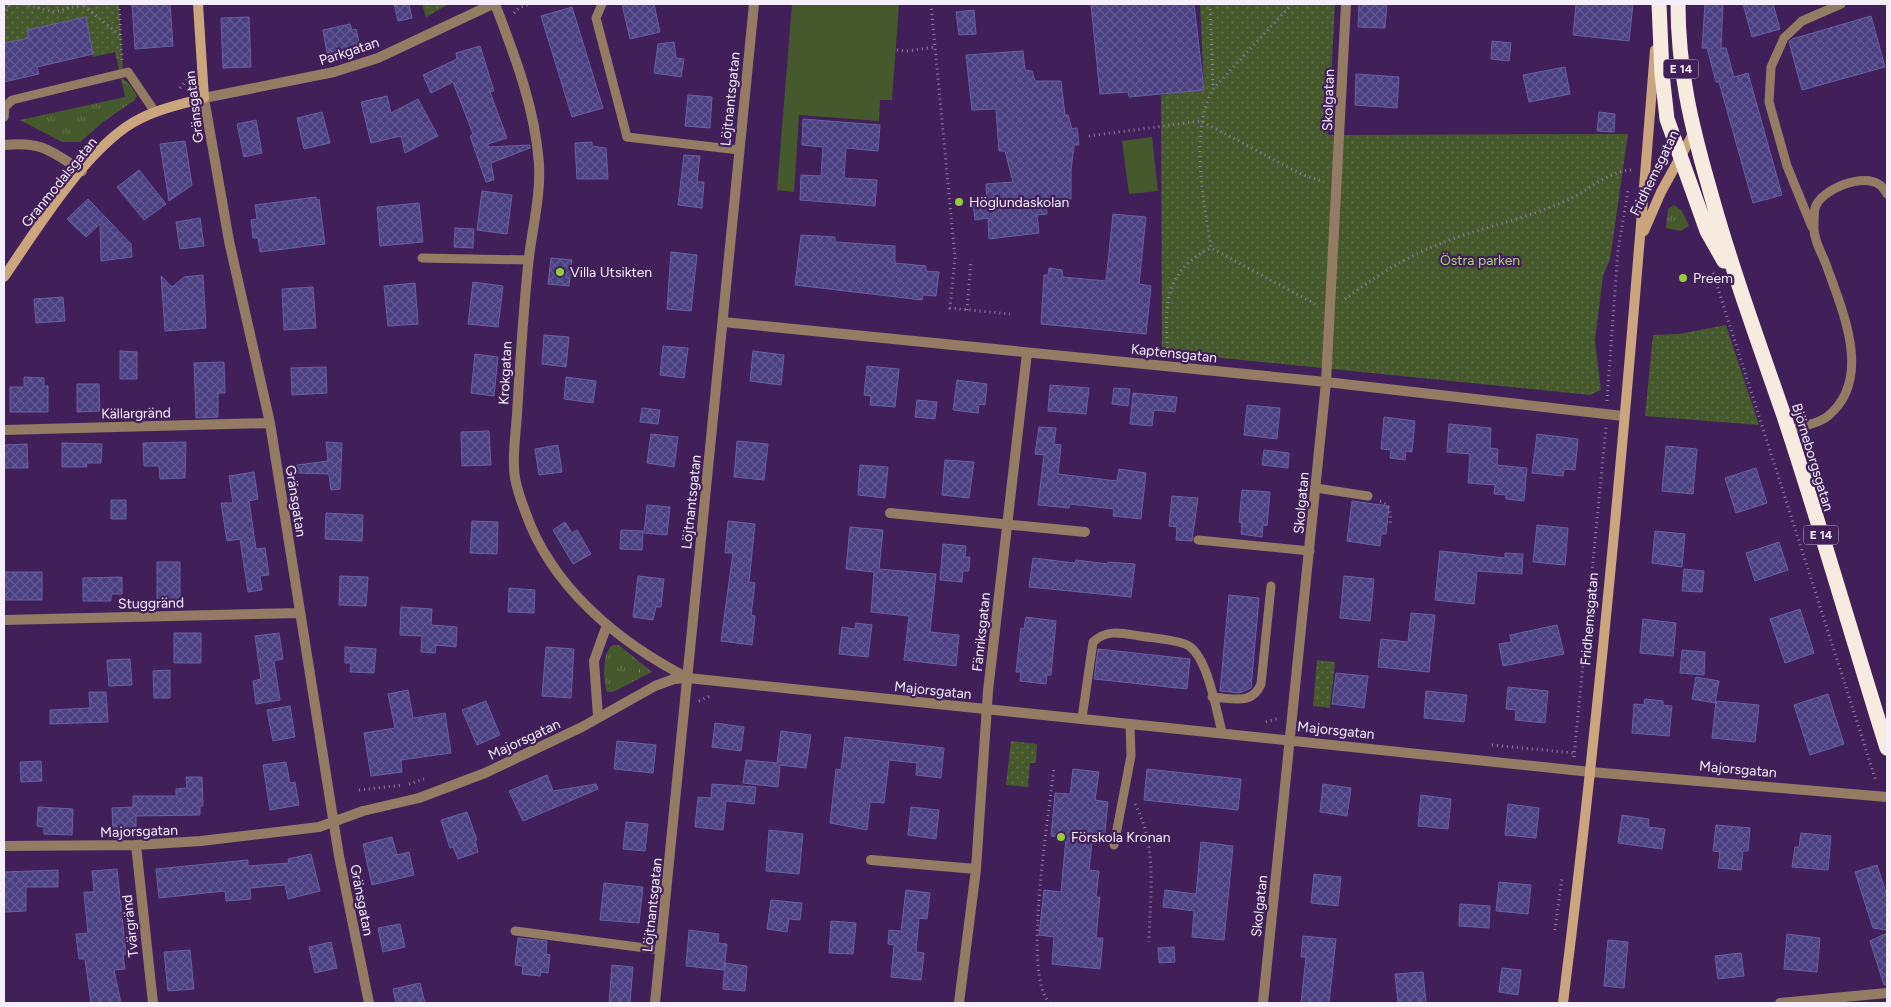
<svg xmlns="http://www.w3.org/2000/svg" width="1891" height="1007" font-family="Figtree,sans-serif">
<defs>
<pattern id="grass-tufts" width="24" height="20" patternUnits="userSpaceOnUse" patternTransform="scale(1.25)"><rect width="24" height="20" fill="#46592c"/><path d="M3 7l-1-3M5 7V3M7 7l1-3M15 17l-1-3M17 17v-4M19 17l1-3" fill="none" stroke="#61714c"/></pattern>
<pattern id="park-dots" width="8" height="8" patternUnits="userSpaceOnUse" patternTransform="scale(1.25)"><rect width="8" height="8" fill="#46592c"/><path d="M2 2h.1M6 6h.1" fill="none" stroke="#61714c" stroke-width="1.8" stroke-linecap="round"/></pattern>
<pattern id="building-cross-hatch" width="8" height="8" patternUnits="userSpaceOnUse" patternTransform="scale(1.25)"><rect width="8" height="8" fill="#4a3f81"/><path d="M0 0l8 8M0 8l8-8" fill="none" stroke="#655b94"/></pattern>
</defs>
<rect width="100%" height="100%" fill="#412059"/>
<path fill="url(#grass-tufts)" d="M121 78C129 82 133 88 137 96L135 100 103 122 80 142H62L20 120 125 97Z
M1674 205 1682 211 1689 226 1681 231 1666 228 1668 209Z
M613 645H619L652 672 613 692H607C603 682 602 650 613 645Z"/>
<path fill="url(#park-dots)" d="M4 4H119L123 73 120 74 115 52 93 57 86 17 27 30 29 38 4 43Z
M422 4H449L426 17Z
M1200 4H1335L1328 135 1628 134 1610 259 1603 276 1595 340 1601 390 1590 395 1162 352 1161 95 1204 89Z
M1726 325 1759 425 1645 416 1653 335 1679 334Z
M1317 660 1335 662 1330 708 1313 706Z
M1011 741 1037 744 1036 763H1030L1028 787 1006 785Z"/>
<path fill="#46592c" d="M792 4H899L892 100H880L879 121 799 115 794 192 777 190Z
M1152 137 1158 191 1129 194 1122 141Z"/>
<path fill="url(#building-cross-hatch)" stroke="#685fa1" d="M132 4H170L173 46 135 49Z
M394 4H409L412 18 398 21Z
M622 4H654L660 32 630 39Z
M1091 4H1194L1204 90 1129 97 1128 92 1100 94Z
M1359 4H1387L1385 28 1358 27Z
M1576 4H1633L1629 41 1573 35Z
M1705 4H1723L1721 48H1726L1734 77 1748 73 1782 195 1753 203 1719 82H1716L1707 48H1702Z
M1743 4H1773L1780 29 1752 37Z
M572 7 603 108 572 117 541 16Z
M974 10 976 34 959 35 956 12Z
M1871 16 1885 67 1802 90 1789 42 1792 39Z
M86 17 93 54 37 67 39 74 4 82V43L29 38 27 30Z
M249 17 251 67 223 68 221 18Z
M350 24 352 30 356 29 360 46 327 53 323 30Z
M1492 41 1511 43 1509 61 1491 59Z
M674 42 676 58 684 59 681 77 654 73 658 44Z
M480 46 494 91 490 92 507 138 488 144V147L530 145V148L491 163 494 180 486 182 470 136 473 134 453 82 431 93 423 75 457 59 456 53Z
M1023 51 1025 70 1032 71 1035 81H1061L1065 115H1068L1072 129 1077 128 1079 145H1074L1071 171V199L1046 202 1047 214 1037 215 1039 233 989 239 988 218 975 220 973 202 987 200 986 184 1013 182 1005 151H999L996 109 972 110 966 55Z
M1565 67 1570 94 1529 102 1523 75Z
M1356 74 1399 77 1397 108 1355 105Z
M688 95 712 97 710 128 685 126Z
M387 96 391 113 418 99 438 136 405 153 401 136 371 143 361 102Z
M322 112 330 143 304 149 297 118Z
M1599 112 1615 114 1614 132 1597 131Z
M803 119 880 125 878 151 846 148 844 178 877 180 875 206 800 200 801 175 821 176 823 147 802 145Z
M256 120 262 153 244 157 237 124Z
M185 141 192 185 169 201 160 144Z
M592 142V146L606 148 608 179H577L575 143Z
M684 155 700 156 697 182H704L702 208 678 205Z
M139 170 166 204 144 220 117 187Z
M482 191 512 195 507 234 477 230Z
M316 197V200L319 199 325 244 260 252 258 238H253L251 220 257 219 255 205Z
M88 199 131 244 132 257 101 261 100 224 86 237 67 219Z
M419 203 423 242 380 246 377 207Z
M1113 214 1146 217 1139 284 1151 286 1146 334 1041 324 1044 275H1048L1049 268 1062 270 1063 277 1106 281Z
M200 218 204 246 180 249 176 222Z
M455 228 474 229 473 248 454 247Z
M801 235 835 237V242L895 246V263L926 266V271L939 272 936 296 923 295 922 300 795 285Z
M671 252 697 255 691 311 667 309Z
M551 258 572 260 569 286 548 284Z
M203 275 206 328 165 331 161 276 172 287 184 277Z
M473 282 503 286 498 327 468 324Z
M415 283 418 324 388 326 384 286Z
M313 287 316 328 284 330 282 289Z
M63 297 65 321 36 323 34 299Z
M544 335 569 337 566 367 542 364Z
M663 346 688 348 684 378 660 375Z
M120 351 137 352V379H120Z
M753 351 784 355 781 385 750 381Z
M475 354 498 357 494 396 471 393Z
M224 362 225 393H218V417L196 418 194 363Z
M867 366 899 369 895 407 870 405 871 396 864 395Z
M326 367 327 393 292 395 291 368Z
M24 377 44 378V386H48V412H10V387H24Z
M566 377 596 381 593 403 564 399Z
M957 380 987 384 985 405 979 404 978 413 953 410Z
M77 384H99L100 411 77 412Z
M1050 385 1089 388 1086 414 1048 411Z
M1114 388 1130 389 1128 406 1112 404Z
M1133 393 1177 397 1175 412 1154 410 1152 426 1130 424Z
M917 400 937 402 935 419 915 417Z
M1247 405 1280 408 1277 439 1244 435Z
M642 408 660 410 658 424 640 422Z
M1384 417 1415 421 1412 452 1406 451 1405 460 1390 458 1391 450 1381 449Z
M1449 424 1491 428 1490 448 1498 449 1497 465 1527 468 1524 501 1506 499V495L1494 494 1495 485 1468 483 1470 454 1447 452Z
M1039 427 1056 428 1054 444 1061 445 1058 474 1117 481 1119 469 1146 473 1141 519 1113 516 1114 509 1070 504 1069 508 1038 505 1044 455 1035 454Z
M489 431 491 465 462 466 461 432Z
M651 434 678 437 674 467 647 463Z
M1537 434 1578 439 1575 470 1564 469 1563 476 1532 473Z
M737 441 768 444 764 480 734 477Z
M186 442 185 478 160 479 159 466H144L143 443Z
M326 442 342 443 340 489 331 490 329 474 298 473 297 465 328 461Z
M62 443 102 444 101 463H86L87 467H62Z
M27 444 28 468H4V445Z
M558 445 562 472 539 475 535 449Z
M1666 446 1697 449 1693 494 1662 491Z
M1264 450 1289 453 1288 468 1262 465Z
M945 460 974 462 969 498 942 495Z
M860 465 888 467 885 498 858 495Z
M1756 468 1767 503 1736 513 1725 478Z
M254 472 258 499 249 501 256 549 265 548 269 575 260 576 262 590 248 592 240 539 227 541 221 503H233L229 476Z
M1242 490 1270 492 1267 526 1263 525 1262 537 1241 534 1242 523 1239 522Z
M1172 496 1198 498 1192 541 1176 540 1177 527 1169 526Z
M111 500H126V519H111Z
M1352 501 1389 506 1386 534H1381L1380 546 1347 541Z
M647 505 670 507 667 535 644 533Z
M326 513 363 515 362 541 325 539Z
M472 521 498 522 497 554 470 553Z
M728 521 755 524 749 582 755 583 751 615 755 616 752 645 721 641 733 553H725Z
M565 522 572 533 577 530 591 554 573 564 553 530Z
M1537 525 1568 528 1565 565 1533 562Z
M850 527 883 530 879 569 936 574 930 632 959 635 956 666 904 660 909 616 871 612 874 572 846 569Z
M621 530 643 531 642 550 620 549Z
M1655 531 1685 534 1682 567 1652 563Z
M1779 542 1788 570 1755 581 1746 553Z
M943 544 966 546 965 557H970L969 571H963L962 582 940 580Z
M1440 551 1505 558V553L1523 554 1522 574 1477 571 1474 604 1435 600Z
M1033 558 1075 563 1076 560 1108 564V562L1135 564 1131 597 1029 587Z
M157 562H180V600H157Z
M1684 569 1704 571 1702 592 1682 591Z
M4 572H42V600H4Z
M340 576 368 577 366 606 339 605Z
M638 576 664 579 661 607H656L653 620 633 617Z
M1344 576 1374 579 1370 621 1340 618Z
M122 577V594H111V601H83V578Z
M509 588 535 590 534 613 508 612Z
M1229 595 1259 598 1251 688 1240 693 1220 691Z
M401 607 432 609 431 625 457 627 456 647 436 645 435 653 421 652 422 636 400 635Z
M1800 609 1814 653 1785 663 1770 619Z
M1411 613 1435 615 1429 672 1378 667 1381 639 1408 642Z
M1026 617 1056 621 1051 675H1047L1046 684 1020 681 1021 672H1016L1021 628 1024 629Z
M1643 619 1676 623 1673 656 1640 653Z
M856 623 872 625 868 657 839 654 842 627 855 629Z
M1557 625 1564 654 1503 666 1499 644 1511 642 1510 635Z
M174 633H201V663H174Z
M279 633 283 659 274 661 280 700 256 704 253 681 261 679 255 636Z
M345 647 376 649 374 673 350 672 351 663H345Z
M546 647 574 649 571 698 542 696Z
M1098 649 1190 659 1187 689 1094 679Z
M1682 650 1705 652 1704 675 1680 673Z
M130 659 132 685 109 686 107 660Z
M170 670V698H154L153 671Z
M1336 673 1368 676 1364 708 1332 704Z
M1696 677 1719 681 1715 703 1692 699Z
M1508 687 1548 691 1545 723 1515 720 1516 710 1506 709Z
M408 690 413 718 445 713 451 753 401 760 402 772 371 776 364 733 395 728 388 694Z
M1426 691 1467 695 1464 722 1424 718Z
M89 692H106L108 722 50 724V710L90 708Z
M1828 694 1844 744 1810 755 1794 705Z
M1645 699 1663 701V705L1672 706 1669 736 1632 733 1634 704 1644 705Z
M486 701 500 735 477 745 462 710Z
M1716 701 1759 705 1755 742 1712 738Z
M290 706 295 737 273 741 267 710Z
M715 723 744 727 741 751 712 747Z
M781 731 811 735 806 768 780 765 778 787 743 783 746 760 777 763Z
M845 737 944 748 941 778 916 775 917 763 889 760 884 803 870 802 867 830 830 823 836 769 841 770Z
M617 741 656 745 653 773 614 769Z
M41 761 42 781 21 782 20 762Z
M286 762 290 783 295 782 299 805 270 810 263 765Z
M1073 769 1099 772 1095 800 1108 802 1104 842 1092 841 1089 870 1099 871 1096 897H1100L1096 938H1103L1100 969 1052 964 1054 937 1039 935 1044 890 1061 892 1066 838 1051 836 1055 793 1070 794Z
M1147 769 1241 779 1238 810 1144 800Z
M547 775 553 791 596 784 598 789 523 821 509 791Z
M186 777H202L203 806H200V815L136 816V834L113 835 112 808 133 807V796H176V789L187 788Z
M712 784 756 787 754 804 726 801 723 830 695 827 698 797 711 798Z
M1323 784 1351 788 1347 816 1320 812Z
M1421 795 1451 799 1448 829 1418 826Z
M1508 804 1539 808 1536 838 1505 835Z
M38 807 73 809 72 835 44 834V827L37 826Z
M911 807 939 810 936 839 908 835Z
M467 812 477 840H475L478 852 458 859 453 847 450 848 441 820Z
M1622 815 1649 819 1648 827 1665 829 1662 849 1618 843Z
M626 822 648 824 645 851 623 849Z
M1716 825 1750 828 1748 851H1743L1741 870 1718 868 1720 852 1713 851Z
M769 830 803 834 799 874 766 871Z
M1801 833 1831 836 1828 870 1792 867 1795 847H1799Z
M392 837 397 855 409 852 414 875 372 885 363 844Z
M1201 842 1233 846 1224 940 1192 937 1194 911 1163 907 1165 890 1196 894Z
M311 854 320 891 288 899 285 885 250 888 251 899 226 901 225 891 159 898 156 869 248 860V866L289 863 288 859Z
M1877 865 1887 896V930L1873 928 1855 872Z
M117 869 126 954 123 955 125 969 114 970 121 1003H91L85 959H79L76 934 88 933 84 892H94L92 871Z
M58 870V887H26V911L4 912V872Z
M1314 874 1341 877 1338 906 1311 903Z
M1499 882 1531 885 1528 914 1496 911Z
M604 883 643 887 639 923 600 920Z
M906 890 930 893 927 919 919 918 916 952 924 953 921 980 891 977 894 945 888 944 889 930 901 931Z
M771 900 802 903 800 920 789 919 787 932 767 929Z
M1460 904 1490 906 1489 928 1459 926Z
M831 921 856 923 853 954 829 953Z
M400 924 405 947 383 952 378 928Z
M689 930 719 934 718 943 727 944 724 970 686 966Z
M1887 933V984L1884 985 1870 941Z
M1787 934 1820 938 1817 972 1784 969Z
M1303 936 1336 939 1329 1003H1301L1306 957H1301Z
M518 938 547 941 546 954 550 955 548 973 541 972 540 976 522 974 523 966 515 965Z
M1608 940 1628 942 1624 988 1604 986Z
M331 942 337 968 315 973 309 947Z
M1174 947 1175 962 1159 963 1158 948Z
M190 950 194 989 168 991 164 952Z
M1741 953 1744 976 1718 979 1715 956Z
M725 963 747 966 745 991 723 989Z
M612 965 633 967 630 1003H609Z
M1502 968 1521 970 1518 995 1499 992Z
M1423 972 1426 1003H1398L1395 974Z
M420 983 425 1003H396L393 989Z"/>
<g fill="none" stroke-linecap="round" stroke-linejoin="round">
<path stroke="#927da2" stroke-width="3" stroke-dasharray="1 4" stroke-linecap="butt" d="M24 4 54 12 86 4
M119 4 122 60
M931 4 955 258 950 308 1010 314
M1210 4 1213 88
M1292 4 1213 89C1189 134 1204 200 1211 248L1317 305
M84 6 120 35
M514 13 519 8 529 4
M4 15 10 4
M897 50 907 51 935 47
M180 88 188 78
M1089 136 1201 121 1301 174 1324 182
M1713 273 1876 781
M1345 299C1372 279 1399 261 1430 248 1472 229 1520 221 1563 202 1586 193 1607 171 1631 170
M967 310 971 260
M1168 353C1164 308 1164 270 1211 248
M1607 401 1618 250 1628 191
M1380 501C1391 505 1391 515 1390 525
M639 671H643
M699 701 710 696
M1266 722 1279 718
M1492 745 1574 753
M1574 757 1606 427
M409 784 424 779
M359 790 403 785
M1135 804C1158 847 1150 895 1149 942
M1555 930 1562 877
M1050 1003C1021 978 1050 809 1054 767"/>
<path stroke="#937c63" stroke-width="9" d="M602 4 596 18 627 137 739 150
M4 117 5 107 12 100 128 72 155 112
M1812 227 1787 166 1769 102 1771 67 1784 38 1802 21 1841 4
M422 258 529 260
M1788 430C1800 427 1818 424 1828 416 1873 379 1843 312 1827 267 1823 255 1813 240 1814 227 1814 222 1814 214 1815 208 1821 189 1864 172 1880 185 1883 187 1885 191 1887 194
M1316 488 1368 496
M1198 540 1310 551
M1212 697C1232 698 1252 706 1261 684L1271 586
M1082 718 1093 642C1107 629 1121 633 1140 636 1151 638 1181 640 1189 646 1208 659 1216 709 1222 732
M1114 845 1131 756 1130 724
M515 931 661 950"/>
<path stroke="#937c63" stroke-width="10" d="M495 4C515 56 535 108 539 164 541 198 531 233 528 266 523 315 520 364 517 414 516 431 513 450 514 467 514 481 520 498 525 511 551 587 618 642 688 678
M4 145C42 141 51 151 82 171
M723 322 1326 382 1623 416
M4 430 270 423
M890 513 1085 532
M4 620 299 613
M598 716 594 661 607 625
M136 845 153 1003
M4 846 136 845 201 841 319 827 363 811 419 798 485 773 582 727 655 686 674 679 688 678 1591 772 1887 797
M871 860 976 869
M369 1003 339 856 270 423 229 241 204 98 334 72 378 58 493 4
M655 1003 754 4
M959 1003 976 869 988 691 1027 353
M1263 1003 1326 382 1346 4
M1780 1003 1887 993"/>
<path stroke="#caa57d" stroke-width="10" d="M1644 231 1661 192 1693 134
M4 277C37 229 79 160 126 127 149 111 177 105 204 98L198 4
M1563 1003C1603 686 1630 368 1655 50"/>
<path stroke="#f7ebdf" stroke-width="15" d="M1659 4 1662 74 1667 119 1707 231 1724 261
M1678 4C1678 69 1691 125 1709 187 1730 264 1757 338 1783 413 1820 524 1852 637 1887 748"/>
</g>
<g fill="#94cc3c" stroke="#412059" stroke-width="2">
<circle cx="959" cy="202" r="5"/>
<circle cx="560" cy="272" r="5"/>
<circle cx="1683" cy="278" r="5"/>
<circle cx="1061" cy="837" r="5"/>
</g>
<g text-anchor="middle" stroke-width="4.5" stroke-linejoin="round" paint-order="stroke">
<g fill="#412059" stroke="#bfb0cb" stroke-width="1">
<rect x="1663.5" y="59.5" width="35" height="19" rx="4"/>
<rect x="1803.5" y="525.5" width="35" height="19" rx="4"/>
</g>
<g font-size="12" font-weight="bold" fill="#f5eefc">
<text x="1681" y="73">E 14</text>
<text x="1821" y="539">E 14</text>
</g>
<g font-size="14" fill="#f5eefc" stroke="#412059">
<text transform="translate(349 51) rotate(-18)" y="5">Parkgatan</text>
<text transform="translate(730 99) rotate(-84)" y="5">Löjtnantsgatan</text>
<text transform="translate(1328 100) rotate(-88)" y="5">Skolgatan</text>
<text transform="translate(194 107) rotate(-97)" y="5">Gränsgatan</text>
<text transform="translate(1654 173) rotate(-64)" y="5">Fridhemsgatan</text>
<text transform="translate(59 182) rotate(-51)" y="5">Granmodalsgatan</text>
<text transform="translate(1174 353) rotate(6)" y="5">Kaptensgatan</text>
<text transform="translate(505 373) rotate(-87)" y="5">Krokgatan</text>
<text transform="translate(136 413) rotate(-1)" y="5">Källargränd</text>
<text transform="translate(1813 457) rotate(73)" y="5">Björneborgsgatan</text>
<text transform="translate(296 501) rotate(81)" y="5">Gränsgatan</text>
<text transform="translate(691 502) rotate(-84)" y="5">Löjtnantsgatan</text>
<text transform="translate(1301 503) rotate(-85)" y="5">Skolgatan</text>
<text transform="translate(151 603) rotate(-1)" y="5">Stuggränd</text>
<text transform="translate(1589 619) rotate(-85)" y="5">Fridhemsgatan</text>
<text transform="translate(981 632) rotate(-84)" y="5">Fänriksgatan</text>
<text transform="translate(933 690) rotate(6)" y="5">Majorsgatan</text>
<text transform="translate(1336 730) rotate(6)" y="5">Majorsgatan</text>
<text transform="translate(524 739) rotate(-25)" y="5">Majorsgatan</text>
<text transform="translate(1738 769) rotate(5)" y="5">Majorsgatan</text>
<text transform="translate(139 831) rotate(-2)" y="5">Majorsgatan</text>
<text transform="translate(362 900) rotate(79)" y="5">Gränsgatan</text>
<text transform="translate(652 905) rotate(-84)" y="5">Löjtnantsgatan</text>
<text transform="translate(1259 906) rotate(-84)" y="5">Skolgatan</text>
<text transform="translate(130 926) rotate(-96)" y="5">Tvärgränd</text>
</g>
<g font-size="14" fill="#f5eefc" stroke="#412059" text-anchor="start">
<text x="969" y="207">Höglundaskolan</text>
<text x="570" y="277">Villa Utsikten</text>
<text x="1693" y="283">Preem</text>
<text x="1071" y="842">Förskola Kronan</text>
</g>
<g font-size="14" fill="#a8d470" stroke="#412059">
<text x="1480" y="265">Östra parken</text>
</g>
</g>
<rect width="1891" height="1007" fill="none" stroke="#f5eefc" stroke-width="10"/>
</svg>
